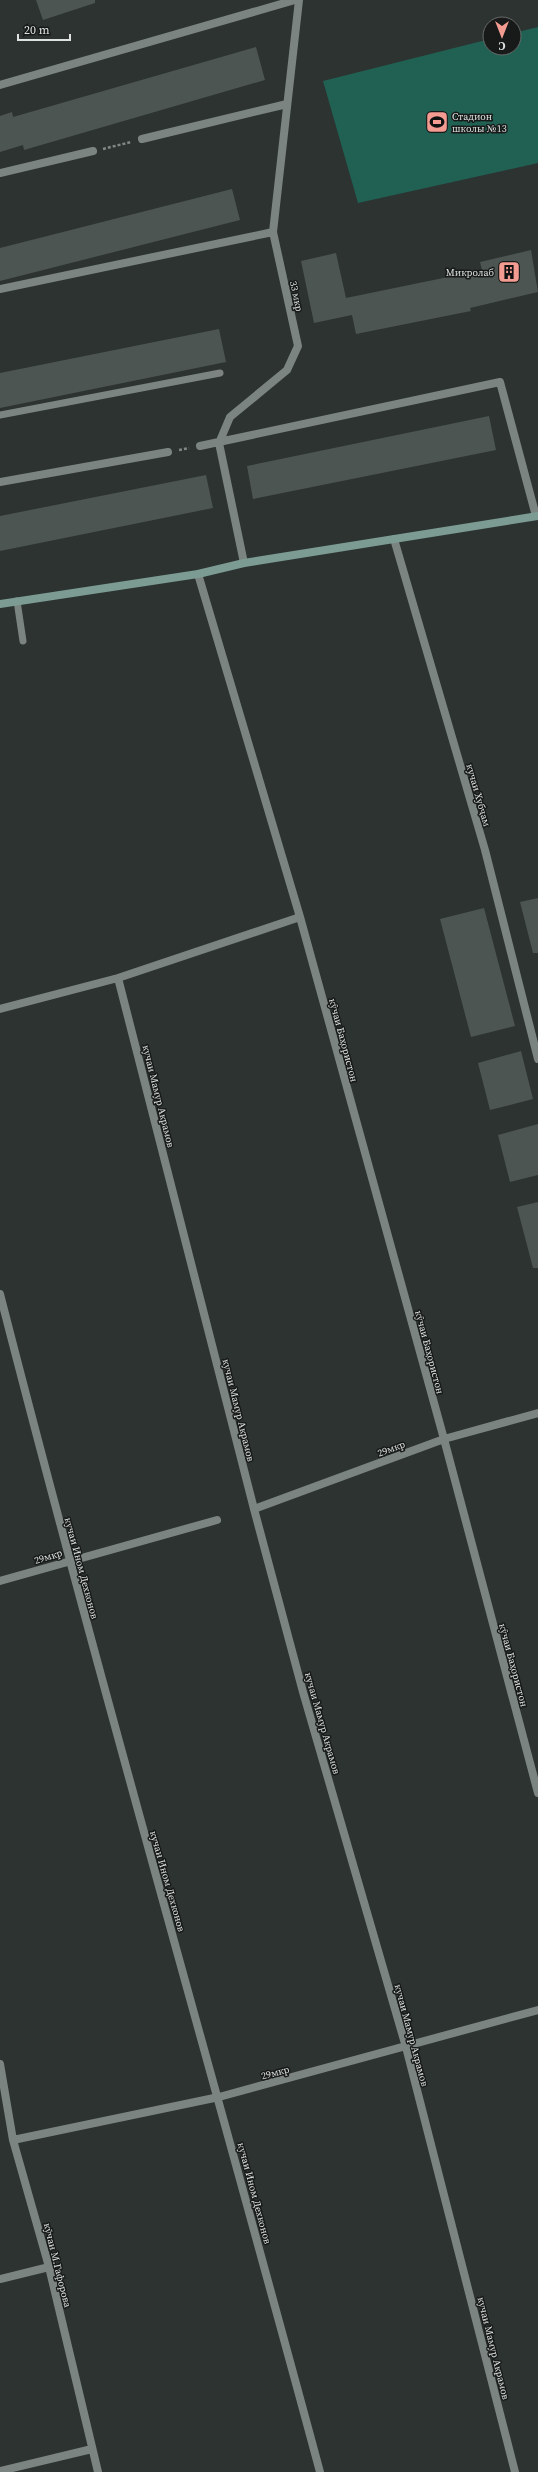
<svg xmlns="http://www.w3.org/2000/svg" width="538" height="2472" font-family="'Source Serif 4',serif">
<rect width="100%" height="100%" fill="#2c3331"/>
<path fill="#206153" d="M538 27V163L358 203 323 81 490 39V48H514V33Z"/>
<path fill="#4d5553" d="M36 0H95V3L43 20Z
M256 47 265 80 24 150 23 145 0 152V116L12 112 13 117Z
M232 189 240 220 0 281V248Z
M531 250 538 292 470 308 471 311 356 334 352 315 314 323 301 261 336 253 346 298 482 270 480 262Z
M219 329 226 362 0 408V373Z
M489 416 496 450 253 499 247 466Z
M206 475 213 508 0 551V516Z
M538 898V953H533L520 902Z
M484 908 515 1026 471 1037 440 919Z
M521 1051 533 1099 490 1110 478 1063Z
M538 1124V1175L510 1182 498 1135Z
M538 1202V1268H533L517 1207Z"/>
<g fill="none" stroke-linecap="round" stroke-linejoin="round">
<path stroke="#808684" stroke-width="2.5" stroke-dasharray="3 2" stroke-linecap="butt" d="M103 149 131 142
M179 450 189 448"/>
<path stroke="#7c8482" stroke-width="7" d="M0 415 220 373
M17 601 23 641"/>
<path stroke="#7c8482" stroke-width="8" d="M0 85 295 0
M142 139 287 104
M0 173 93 151
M0 289 273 232
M200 446 500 382 536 516
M0 482 168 452
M394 539 485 850 538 1059
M244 563 219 443 230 417 287 370 298 346 273 232 299 0
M198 574 300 917 444 1439 538 1793
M118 978 254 1509 303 1692 406 2047 515 2472
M0 1009 118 978 300 917
M0 1294C101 1688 214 2079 320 2472
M254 1509 444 1439 538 1413
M0 1581 217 1520
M0 2064 13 2140 49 2267 98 2472
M13 2140 219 2097 538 2010
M0 2279 49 2267
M0 2471 92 2449"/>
<path stroke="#7b9b93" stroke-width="8" d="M0 604 198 574 244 563 538 516"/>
</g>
<defs>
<g id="stadium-square" transform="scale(1.15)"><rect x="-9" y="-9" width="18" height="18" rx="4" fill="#f59c92" stroke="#171a19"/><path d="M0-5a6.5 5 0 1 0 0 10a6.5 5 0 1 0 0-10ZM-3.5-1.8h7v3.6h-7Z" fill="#111"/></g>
<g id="building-square" transform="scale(1.15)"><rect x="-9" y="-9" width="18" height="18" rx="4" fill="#f59c92" stroke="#171a19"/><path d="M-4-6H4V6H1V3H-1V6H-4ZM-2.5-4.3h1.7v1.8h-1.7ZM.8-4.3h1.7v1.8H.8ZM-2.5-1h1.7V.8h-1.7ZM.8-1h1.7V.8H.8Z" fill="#111"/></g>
</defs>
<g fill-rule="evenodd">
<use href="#stadium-square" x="437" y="122"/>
<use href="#building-square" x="509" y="272"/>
</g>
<g text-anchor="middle" stroke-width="3" stroke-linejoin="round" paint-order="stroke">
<g font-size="10" fill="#dee3e1" stroke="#171a19" text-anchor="start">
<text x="452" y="120">Стадион<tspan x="452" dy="12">школы №13</tspan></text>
<text x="494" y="276" text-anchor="end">Микролаб</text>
</g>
<g font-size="10" fill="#dee3e1" stroke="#171a19">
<text transform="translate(297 296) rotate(78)" y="4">33 мкр</text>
<text transform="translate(479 795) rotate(74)" y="4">кучаи Хубҷам</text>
<text transform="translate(344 1040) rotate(75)" y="4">кӯчаи Баҳористон</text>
<text transform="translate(159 1096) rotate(76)" y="4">кучаи Мамур Акрамов</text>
<text transform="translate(430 1352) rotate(75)" y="4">кӯчаи Баҳористон</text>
<text transform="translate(239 1410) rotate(76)" y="4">кучаи Мамур Акрамов</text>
<text transform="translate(391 1448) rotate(-20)" y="4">29мкр</text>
<text transform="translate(48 1556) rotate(-17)" y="4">29мкр</text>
<text transform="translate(82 1568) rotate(75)" y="4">кучаи Ином Дехконов</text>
<text transform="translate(514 1665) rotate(75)" y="4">кӯчаи Баҳористон</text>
<text transform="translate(323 1723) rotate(74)" y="4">кучаи Мамур Акрамов</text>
<text transform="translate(168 1881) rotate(74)" y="4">кучаи Ином Дехконов</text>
<text transform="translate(412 2035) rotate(75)" y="4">кучаи Мамур Акрамов</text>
<text transform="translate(275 2072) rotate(-15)" y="4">29мкр</text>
<text transform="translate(255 2193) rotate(75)" y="4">кучаи Ином Дехконов</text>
<text transform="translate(58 2265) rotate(76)" y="4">кӯчаи М.Гафорова</text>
<text transform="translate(494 2348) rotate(76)" y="4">кучаи Мамур Акрамов</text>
</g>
</g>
<g transform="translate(502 36) rotate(180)"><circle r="19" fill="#171a19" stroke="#676a69"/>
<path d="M0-3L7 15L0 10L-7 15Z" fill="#f59c92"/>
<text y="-6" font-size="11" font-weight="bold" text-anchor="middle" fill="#dee3e1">С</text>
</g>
<path d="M18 34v6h52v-6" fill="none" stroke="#dee3e1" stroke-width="2"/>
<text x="24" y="34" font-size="12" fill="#dee3e1" stroke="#171a19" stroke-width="3" paint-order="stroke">20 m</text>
</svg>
